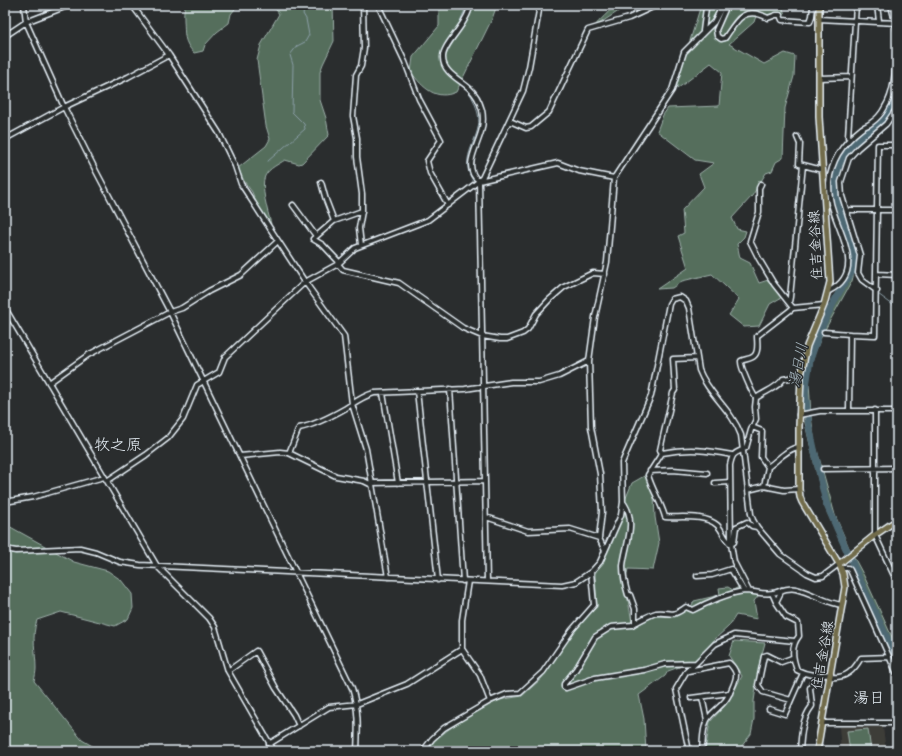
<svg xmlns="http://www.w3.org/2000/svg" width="902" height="756" font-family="Kalam,'Klee One',sans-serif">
<rect width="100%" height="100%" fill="#2a2d2e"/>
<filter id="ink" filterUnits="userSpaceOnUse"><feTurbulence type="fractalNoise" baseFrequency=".025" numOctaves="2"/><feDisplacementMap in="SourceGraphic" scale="8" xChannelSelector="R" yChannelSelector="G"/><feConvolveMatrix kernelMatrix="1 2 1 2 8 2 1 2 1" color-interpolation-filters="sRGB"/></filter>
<g filter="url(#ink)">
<path fill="#3e3c39" d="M839 727H883L886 751H841Z"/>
<path fill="#546e5c" stroke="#9eb0aa" d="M186 5H238L231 14 229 23 217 32 205 45 203 51 194 53C183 41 185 35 184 20 184 15 183 10 186 5Z
M273 5H333L334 41 323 64 320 72V100L326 118 329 135 302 163 299 164 285 160C279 164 269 168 265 176 260 186 268 212 271 224L263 220 252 192 244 181 238 168 266 146 270 139 266 126 257 60 261 45 279 14Z
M439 5H497L492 19 456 92C436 101 423 88 411 72L413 57 439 26Z
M614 5H628L594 27C600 19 608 14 614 5Z
M701 5H782L785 15 771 17 757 13 754 22 729 44 764 64 785 53 795 56 794 76 785 108 783 158 776 162 772 171 766 173 752 196 732 218 737 229 746 231 744 237 737 244 740 258 750 263 759 283 768 280 782 297 770 304 759 326 744 327 729 315 739 299 712 274 682 281 672 288 657 289 688 268 678 236 684 233 682 210 704 187 699 174 714 163 695 160 657 131 663 115 668 108 719 106 722 72 711 63 677 89V83Z
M897 79V103L886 121 868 139 856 143 846 156 838 177V189L858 257 852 281 822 335 813 358 809 381 811 417 815 443 835 515 850 550 864 576 897 648V671L824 505 805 423 801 398 802 375 807 350 821 321 847 278 852 259 833 188 836 168 842 153 850 142 861 130 873 125 888 109 897 84Z
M646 475 654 496 655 517 659 543 653 570 628 569 625 584 632 622 639 624 655 616 675 617 691 607 694 601 720 595 719 588 728 587 733 590 739 587 759 595 754 601 757 619 736 615 729 626 714 640 696 661 668 671 665 676 639 695 644 719 646 751H428L435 740 458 722 499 700 522 696 542 678 579 624 597 607 595 574 632 483Z
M5 524 74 562 108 571 121 580 132 594 133 608 128 619 115 626 61 612 37 620C31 637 36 652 36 668 36 672 35 677 34 681L82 740 101 751H5Z
M734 641 765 643 760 661 754 701V719L751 734 738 751H705L710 722 728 702 742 676 729 656Z
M868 729 871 751H850L847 731Z"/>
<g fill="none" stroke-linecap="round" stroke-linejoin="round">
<path stroke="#8c9fa8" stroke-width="1" d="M467 5 458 26 441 53C438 73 456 78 468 91 473 98 476 105 478 114 484 137 455 157 474 182
M268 161 305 129 304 124 292 112 293 65 290 55 297 46 305 42 309 35 306 19 303 14 307 5
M853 270 861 282 874 291
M878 294 897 308"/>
<path stroke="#4e6873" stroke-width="7" d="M897 93 892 108 884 119 852 144 843 156 839 164 835 185 837 199 855 258 853 270 837 296 820 330 810 360 805 393 809 426 826 503 858 576 897 659"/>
<g stroke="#e8f1f8" stroke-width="7">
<path id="minor" d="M24 5 26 22 64 107 96 171 170 312 352 688C359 710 358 728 357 751
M132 5 169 55 219 133 235 166 241 184 305 282 344 336 352 404 366 449 388 577
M378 5 405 62 419 99 441 140 427 161 430 173 448 205
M471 5C469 10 468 15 465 19 460 30 442 47 443 58 443 73 461 80 470 89 476 94 480 103 482 110 483 115 483 123 482 128 479 145 461 167 479 181L487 581
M727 5 716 30 717 36 721 39 725 38C737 20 744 5 768 18L776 15H780L782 20 810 22 812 16 813 7 819 6
M877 5 879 21
M891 5 897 30
M819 19 897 23
M703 31 706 8 704 5
M5 36 26 22 70 5
M819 78 851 77
M510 121 526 128 531 127 549 112 588 30 629 18 657 5
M797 137 800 144 799 164 803 165
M848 137 856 5
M5 139 64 107 128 77 169 55
M479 181 558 163 579 171 614 178
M321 182 326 200 334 221 362 211
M761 184 759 188V212L750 241 759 259 774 284 793 308
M293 205 316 236
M850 210H897
M334 221 313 239 323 245 339 262
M361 245 359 228 362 211V194L357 157V138L353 116 356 75 361 66 364 48 363 5
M338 264 343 270 399 283 463 328 482 336 500 339H507L523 333 528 329 536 314 549 300 564 287 593 273 605 274
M877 274 897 275
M829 291C865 273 841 237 833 210 830 202 829 191 829 183 831 160 843 143 861 129 864 126 868 126 871 123 877 119 882 113 885 107 896 90 895 64 897 44
M877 291 862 280 858 273 860 255 842 196 841 182 849 158 858 148 886 124 897 108
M789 302 790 297 803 165 822 170
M5 308 157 566 209 618 215 627 228 671 274 751
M824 332 850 334
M697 358 673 359 675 390 673 393 660 450 662 453 648 475C652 490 661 502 665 517 681 518 704 514 717 525 723 530 723 538 731 544
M49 383 88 355 170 312 182 308 209 291 241 275 278 241
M450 389 463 581
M417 391 438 580
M383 393 398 483
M756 398C752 393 740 366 741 361 745 359 751 359 754 356 759 352 757 342 757 336L793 308 824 305
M849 410 850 334 875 335 878 145H897
M875 410V535L897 582
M799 415 820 411H897
M752 427 762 431 761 457 768 467C778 460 788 448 799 447
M289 453 299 428C315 425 332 416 346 408 355 402 363 396 374 393L465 389 511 382H539L559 376 589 361
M662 453C689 448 706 450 732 455
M240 456 280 452 289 453 336 476 364 481 372 485
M823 469 897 468
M650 471 673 470 707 473
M107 481 146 455 168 438 183 419 197 385 219 372 225 357 305 282 338 264 355 248 428 220 479 181 482 178 523 91 529 67 540 5
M372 483 485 481
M715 483 730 482
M764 486 784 490 799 489
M748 490 764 486 768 467
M5 502 33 497 104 477
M623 502C638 522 625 545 623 566 623 576 625 585 628 595H630L635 609V623C641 620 649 615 656 613 671 611 670 619 686 607L693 610C706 603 731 592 745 591 754 591 763 595 773 593 781 591 787 587 796 589 813 593 826 603 842 605
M486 517 528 531 570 529 599 538
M731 544 734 542 736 527 747 522 752 526 757 527
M5 549 16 551 80 548 96 552 120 562 140 565 562 585 576 582 591 572 600 562 621 515 623 502 622 463 651 396 669 304 672 299 680 297 686 301 689 308 699 370C708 394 732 410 741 435L751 514 753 520 757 527 780 554 807 573 816 577 823 576 839 564
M605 551 599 538 602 512 600 474 591 427 589 361 595 317 607 262 614 178 672 90 684 52 714 22 723 5
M841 568H848L850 570 897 674
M697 576 712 575 731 569 744 591
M468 581 462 620V649L480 675 490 701
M749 591 734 562 731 544 730 465C733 451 735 454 746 448L751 430 756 419 755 407 756 398C764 392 779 387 783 379L801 376
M772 593 776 602 786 617 798 623 799 636C790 647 793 659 797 670 809 676 818 676 831 674
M776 602 782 590
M635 623 632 625 611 627 595 637 576 669 564 684V687L566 688 595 678 644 670 665 664 696 663
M792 658 781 662 767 655 764 656 758 685 763 692 791 700 803 673
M228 671 256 651 276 688 294 715 299 726
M688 671 729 663C733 667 735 669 736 674 737 680 728 698 724 702 719 708 710 714 707 720 702 730 703 741 702 751
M830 677C846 679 854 670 861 658L889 657
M702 697 707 720
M691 698 730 693
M769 709 785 714 791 700
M822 723H897
M269 744 329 707 357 704 407 684 462 649
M423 751 432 739 444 728 490 701 507 694 520 693 543 672 572 630 594 605 591 572
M689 751 676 689 686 672 696 663 715 644 734 635 795 641
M800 751C801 735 802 719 812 706L810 688 816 676"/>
</g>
<g stroke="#e8f1f8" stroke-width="8">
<path id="major" d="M839 564 875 535 897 520
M817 751 845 587 843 574 839 564 802 502 800 497 799 489V426L801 376 807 346 824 305 830 282 819 117V5"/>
</g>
<use href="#minor" stroke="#2a2d2e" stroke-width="4"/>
<use href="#major" stroke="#726c4b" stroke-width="5"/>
</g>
</g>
<g text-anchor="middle" stroke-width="3" stroke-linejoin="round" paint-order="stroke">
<g font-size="14" fill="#e8f1f8" stroke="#2a2d2e">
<text transform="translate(815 245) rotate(-93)" y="5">住吉金谷線</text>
<text transform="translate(822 655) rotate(-80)" y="5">住吉金谷線</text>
</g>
<g font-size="15" font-style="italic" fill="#aabac3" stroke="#2a2d2e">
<text transform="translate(798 365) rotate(-79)" y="5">湯日川</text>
</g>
<g font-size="16" fill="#e8f1f8" stroke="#2a2d2e">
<text x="118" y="450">牧之原</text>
<text x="869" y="703">湯日</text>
</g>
</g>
<rect width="902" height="756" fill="none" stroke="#2a2d2e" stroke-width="20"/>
<rect x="10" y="10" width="882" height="736" fill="none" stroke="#e8f1f8" stroke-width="1.5" filter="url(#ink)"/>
</svg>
